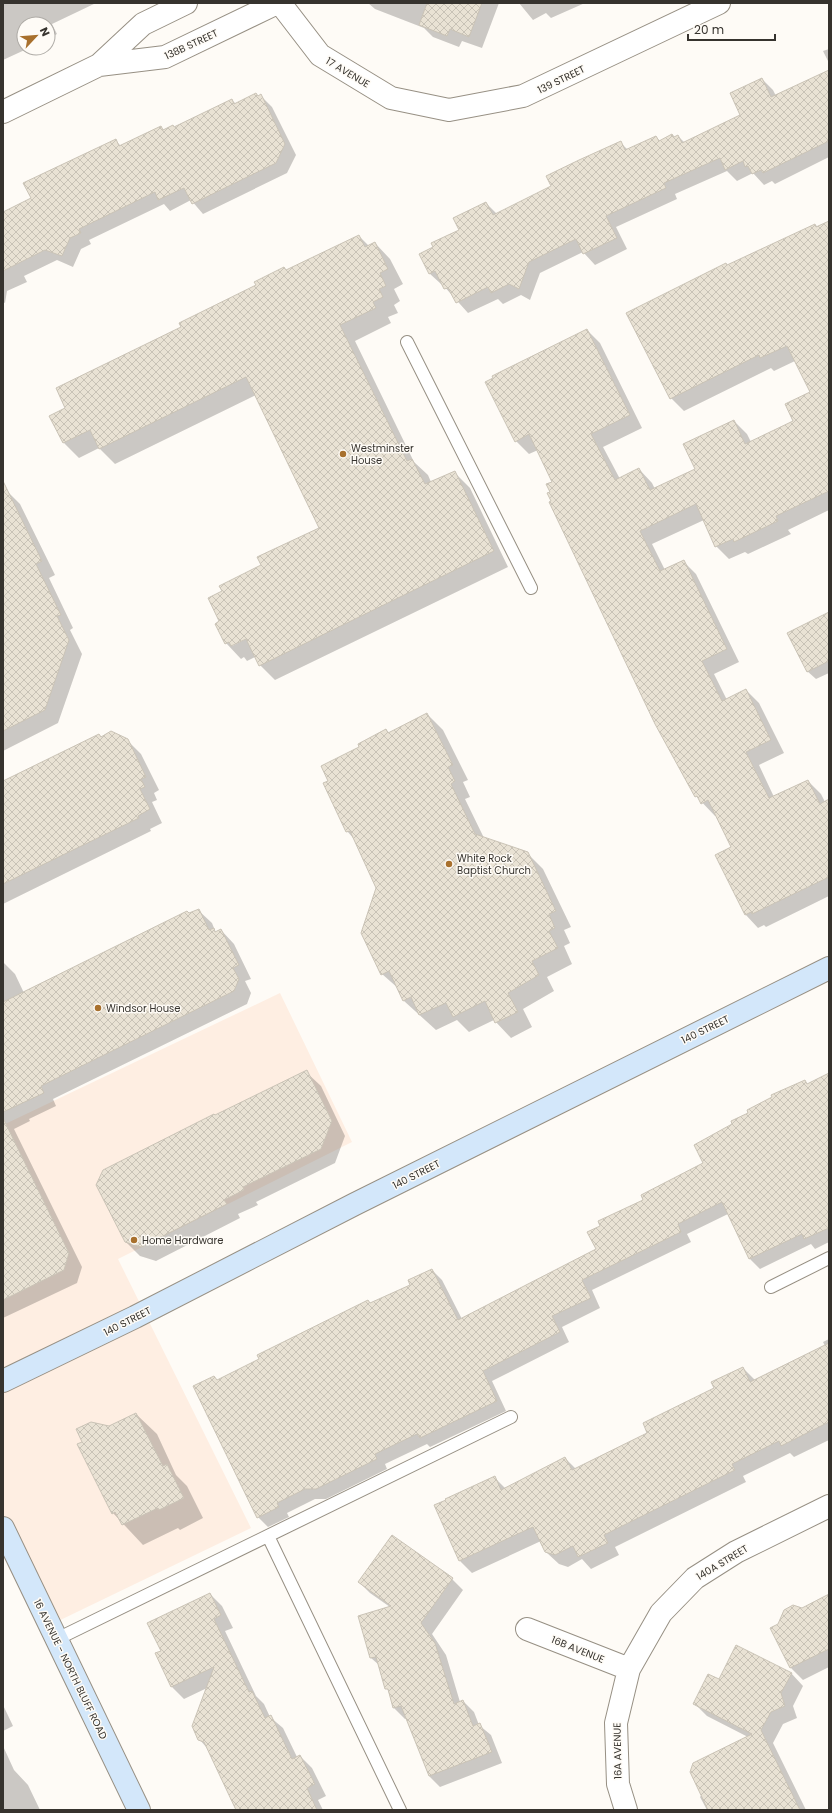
<svg xmlns="http://www.w3.org/2000/svg" width="832" height="1813" font-family="Poppins,sans-serif">
<defs>
<pattern id="building-cross-hatch" width="8" height="8" patternUnits="userSpaceOnUse"><rect width="8" height="8" fill="#e9e2d4"/><path d="M0 0l8 8M0 8l8-8" fill="none" stroke="#c8c2b6"/></pattern>
</defs>
<rect width="100%" height="100%" fill="#fefbf6"/>
<path fill="#feeee2" d="M280 993 352 1142 118 1259 251 1528 50 1625 3 1528V1125Z"/>
<path fill="#0003" fill-rule="evenodd" d="M3 3H96L52 24 57 34 48 39V24H24V48H29L3 60Z
M368 3H499L482 48 462 41 459 47 433 37 424 28 375 9Z
M519 3H585L551 18 546 13 533 20Z
M829 49V63L823 51Z
M829 71V157L775 184 772 181 764 185 753 173 737 181 727 171 675 194 677 199 616 227 627 249 595 265 583 252 540 273 530 300 521 295 503 304 498 299 468 313 442 284H441L429 273 435 248 460 230 486 203 497 214 552 187 621 143 628 150 656 137 660 141 678 136 685 143 741 115 762 79 773 90 776 96Z
M261 96 272 107 296 155 287 173 203 214 191 200 170 211 164 204 89 240 91 244 81 249 73 267 57 260 24 276 27 282 7 291 5 303 3 302V222L116 141 121 146 161 127 164 130 174 128 232 100 236 104Z
M815 225 829 231V510L788 530 791 534 748 554 745 552 729 559 716 546 704 520 652 544 665 570 683 561 696 574 739 662 714 674 727 700 746 690 759 703 784 753 759 765 774 797 808 781 821 794 825 802 829 800V896L766 927 764 925 758 928 745 914 733 847 717 815 715 816 696 796 552 501 553 482 538 450 529 454 516 441 587 330 600 343 642 428 603 447 620 479 639 469 652 483 655 489 696 470 734 421 747 434 751 442 794 421 811 393 795 361 774 371 771 368 684 411 671 398 727 266Z
M359 236 369 246 375 243 390 259 403 284 394 289 400 301 394 305 398 313 388 317 391 323 355 341 414 462 428 475 431 482 454 472 470 488 508 567 275 680 260 665 255 657 247 661 244 657 241 659 226 643 221 622 223 591 320 528 256 395 115 464 99 448 79 458 64 443 51 416 67 408 183 327 286 271ZM250 636V637L232 646V644Z
M3 491H7L20 504 55 575 49 578 73 628 70 630 82 654 58 723 3 751Z
M829 613V673L816 679 807 671Z
M427 714 443 730 468 780 463 782 470 797 465 799 484 838 527 853 543 869 571 927 564 930 570 943 564 946 572 964 547 977 554 991 523 1009 532 1027 511 1038 494 1020 469 1032 457 1020 436 1030 404 1001 399 989 382 974 377 888 354 839 347 831 329 781 361 747 386 730 390 733Z
M99 735 102 737 127 740 141 754 159 790 154 793 157 800 152 802 162 823 150 829 151 831 3 904V782Z
M198 910 212 923 216 933 221 930 234 944 251 979 245 981 251 993 247 1004 53 1099 56 1106 29 1119 30 1121 14 1129 82 1267 77 1283 3 1318V962L15 974 24 993Z
M306 1072 321 1086 345 1136 335 1163 256 1202 258 1205 238 1214 240 1218 156 1261 140 1256 126 1242 215 1116Z
M829 1074V1242L815 1249 811 1244 760 1269 750 1259 728 1214 687 1234 691 1242 592 1290 600 1308 562 1327 569 1342 492 1381 506 1411 430 1447 427 1444 385 1464 387 1469 326 1499H315L287 1513 289 1517 268 1527 258 1517 214 1377 218 1381 260 1360 368 1301 371 1304 412 1285 432 1270 442 1280 462 1319 597 1249 601 1226 704 1163 734 1125 805 1081 808 1085Z
M829 1339V1440L794 1457 790 1453 743 1476 746 1482 615 1547 619 1555 591 1569 582 1559 568 1567 559 1564 546 1552 541 1541 472 1573 460 1561 495 1478 506 1489 565 1458 576 1469 649 1433 743 1368 755 1380 825 1346 823 1342Z
M136 1414 157 1434 176 1475 187 1486 203 1518 180 1530 178 1528 143 1545 113 1513Z
M452 1579 463 1590 432 1634 446 1655 460 1702 463 1701 474 1712 479 1725 491 1735 502 1763 440 1787 429 1776 407 1718 405 1719 394 1708 379 1665 371 1658 390 1607 370 1593 359 1582Z
M210 1594 222 1606 233 1628 225 1631 256 1696 264 1704 270 1717 283 1728 297 1757 300 1756 312 1768 326 1796 318 1800 323 1810H237L207 1748 199 1739 207 1688 184 1699 172 1687 156 1654 162 1651Z
M829 1596V1667L803 1680 791 1668 802 1609Z
M791 1673 803 1686 793 1706 797 1718 783 1724 773 1743 806 1810H707L700 1797 748 1737 707 1716 695 1704 719 1680Z
M3 1705 13 1726 3 1731Z
M3 1746 14 1770 28 1785 40 1810H3Z"/>
<path fill="url(#building-cross-hatch)" stroke="#cac3b6" d="M427 3H482L469 37 450 29 447 36 419 25Z
M829 70V141L763 173 761 170 752 174 748 166 745 167 743 161 725 170 720 158 664 183 666 188 606 216 617 238 583 254 576 239 529 262 519 289 509 284 491 293 488 287 456 303 448 288 444 289 435 271 429 274 419 254 433 247 431 243 459 230 453 218 486 202 493 215 551 186 546 176 579 160 621 141 625 150 656 136 659 141 672 134 674 137 678 135 682 143 740 115 730 93 762 78 771 97Z
M256 93 258 96 261 94 285 144 276 163 192 204 184 188 158 200 155 192 79 229 81 233 70 238 62 256 45 250 3 271V212L31 198 23 183 116 139 119 146 161 126 163 130 173 125 174 127 232 99 234 104Z
M829 221V491L776 516 778 521 734 542 733 539 715 547 696 504 640 531 660 571 684 560 727 649 702 661 722 701 746 689 771 740 746 752 769 798 808 780 820 804 829 799V877L752 914 751 912 745 915 715 855 731 847 708 800 701 804 697 796 695 797 655 724 549 502 551 501 547 493 550 492 546 484 552 482 529 434 515 442 485 382 493 378 492 376 587 329 630 415 591 434 615 480 639 468 650 490 695 469 683 444 734 420 745 444 793 421 785 404 810 392 787 346 760 358 759 355 670 399 626 313 726 263 727 265 815 224 816 227Z
M359 235 365 247 375 242 388 269 380 273 386 286 379 289 383 297 373 302 376 308 340 325 407 461 412 459 425 484 455 471 494 551 259 666 246 639 231 646 229 642 225 644 215 624 219 621 208 598 222 591 219 586 261 565 257 557 319 528 246 377 99 449 90 430 63 443 49 416 65 408 56 388 181 327 179 323 256 285 254 282 284 267 286 270Z
M3 481 42 561 36 564 61 615 57 616 69 640 45 710 3 731Z
M829 612V661L807 672 787 633Z
M427 713 453 765 448 767 455 781 451 784 475 834 528 852 556 911 549 914 555 928 549 931 558 948 532 961 539 975 508 993 518 1012 495 1023 485 1001 453 1017 446 1003 419 1015 411 997 403 1001 389 971 381 975 361 933 376 888 350 831 346 832 323 783 328 781 321 766 359 747 358 744 386 729 388 733Z
M111 731 128 739 146 777 141 779 145 787 140 789 150 809 138 816 139 818 3 884V781L99 734 101 737Z
M199 909 209 930 214 928 215 932 221 929 239 965 233 968 239 979 234 991 41 1086 44 1093 3 1112V1002L187 911 189 913Z
M307 1070 332 1121 321 1149 243 1187 244 1190 224 1200 227 1204 141 1247 125 1242 96 1185 103 1170 214 1114 215 1115Z
M829 1073V1228L804 1239 802 1234 749 1259 722 1202 678 1224 681 1232 582 1280 591 1298 552 1316 560 1332 483 1371 497 1401 420 1438 417 1434 375 1454 377 1459 316 1489H305L277 1503 279 1507 257 1518 193 1386 214 1376 217 1380 259 1359 257 1355 368 1300 370 1303 410 1285 408 1280 432 1269 458 1320 596 1249 587 1232 600 1226 598 1221 643 1200 641 1195 703 1163 694 1145 732 1124 731 1121 748 1113 747 1110 772 1097 771 1095 805 1080 807 1084Z
M3 1118 69 1253 64 1270 3 1300Z
M829 1343V1422L781 1446 779 1441 732 1464 735 1470 604 1535 608 1543 578 1557 573 1546 555 1555 545 1552 533 1527 459 1561 434 1505 446 1500 445 1499 495 1476 501 1490 565 1457 572 1470 647 1433 643 1423 714 1388 711 1382 743 1367 750 1382Z
M136 1413 163 1466 167 1464 184 1498 159 1510 158 1508 122 1525 115 1512 112 1514 77 1444 82 1442 76 1429 91 1422 109 1426Z
M392 1535 453 1578 421 1623 435 1643 454 1704 463 1700 473 1726 480 1723 492 1752 429 1776 401 1706 393 1708 388 1689H385L376 1657 370 1658 358 1616 391 1606 358 1582Z
M210 1593 221 1615 214 1619 249 1692 252 1691 265 1718 271 1715 292 1759 300 1755 315 1784 307 1788 317 1810H236L204 1742 198 1740 192 1726 214 1667 171 1687 155 1653 161 1651 147 1623Z
M829 1594V1649L790 1668 770 1628 778 1624 784 1610 793 1605 802 1608Z
M736 1645 792 1673 781 1693 785 1706 771 1712 761 1730 800 1810H708L690 1772 693 1763 752 1734 693 1704 708 1674 719 1679Z"/>
<g fill="none" stroke-linecap="round" stroke-linejoin="round">
<g stroke="#979084" stroke-width="14">
<path id="lane" d="M407 342 531 588
M771 1287 829 1258
M268 1536 400 1810
M57 1639 511 1417"/>
</g>
<g stroke="#979084" stroke-width="24">
<path id="street" d="M280 3 320 55 391 98 449 110 523 96 719 3
M99 65 165 57 277 3
M3 112 99 65 143 24 186 3
M527 1629 629 1669
M626 1810 618 1784 616 1723 629 1669 661 1613 695 1578 736 1552 829 1506"/>
</g>
<g stroke="#979084" stroke-width="24">
<path id="secondary" d="M3 1381 135 1317 355 1204 829 968
M3 1528 139 1810"/>
</g>
<use href="#lane" stroke="#fff" stroke-width="12"/>
<use href="#street" stroke="#fff" stroke-width="22"/>
<use href="#secondary" stroke="#d3e7fa" stroke-width="22"/>
</g>
<g fill="#a8702d" stroke="#fefbf6" stroke-width="1.5">
<circle cx="343" cy="454" r="4"/>
<circle cx="449" cy="864" r="4"/>
<circle cx="98" cy="1008" r="4"/>
<circle cx="134" cy="1240" r="4"/>
</g>
<g text-anchor="middle" stroke-width="3" stroke-linejoin="round" paint-order="stroke">
<g font-size="10" fill="#36332e" stroke="#fefbf6">
<text transform="translate(191 44) rotate(-25)" y="4">138B STREET</text>
<text transform="translate(348 72) rotate(31)" y="4">17 AVENUE</text>
<text transform="translate(561 79) rotate(-26)" y="4">139 STREET</text>
<text transform="translate(705 1029) rotate(-26)" y="4">140 STREET</text>
<text transform="translate(416 1174) rotate(-27)" y="4">140 STREET</text>
<text transform="translate(127 1321) rotate(-27)" y="4">140 STREET</text>
<text transform="translate(722 1562) rotate(-31)" y="4">140A STREET</text>
<text transform="translate(578 1649) rotate(22)" y="4">16B AVENUE</text>
<text transform="translate(71 1669) rotate(64)" y="4">16 AVENUE - NORTH BLUFF ROAD</text>
<text transform="translate(617 1751) rotate(-91)" y="4">16A AVENUE</text>
</g>
<g font-size="10" fill="#36332e" stroke="#fefbf6" text-anchor="start">
<text x="351" y="452">Westminster<tspan x="351" dy="12">House</tspan></text>
<text x="457" y="862">White Rock<tspan x="457" dy="12">Baptist Church</tspan></text>
<text x="106" y="1012">Windsor House</text>
<text x="142" y="1244">Home Hardware</text>
</g>
</g>
<rect width="832" height="1813" fill="none" stroke="#36332e" stroke-width="8"/>
<g transform="translate(36 36) rotate(64)"><circle r="19" fill="#fefbf6" stroke="#aeaba6"/>
<path d="M0-3L7 15L0 10L-7 15Z" fill="#a8702d"/>
<text y="-6" font-size="11" font-weight="bold" text-anchor="middle" fill="#36332e">N</text>
</g>
<path d="M688 34v6h87v-6" fill="none" stroke="#36332e" stroke-width="2"/>
<text x="694" y="34" font-size="12" fill="#36332e" stroke="#fefbf6" stroke-width="3" paint-order="stroke">20 m</text>
</svg>
